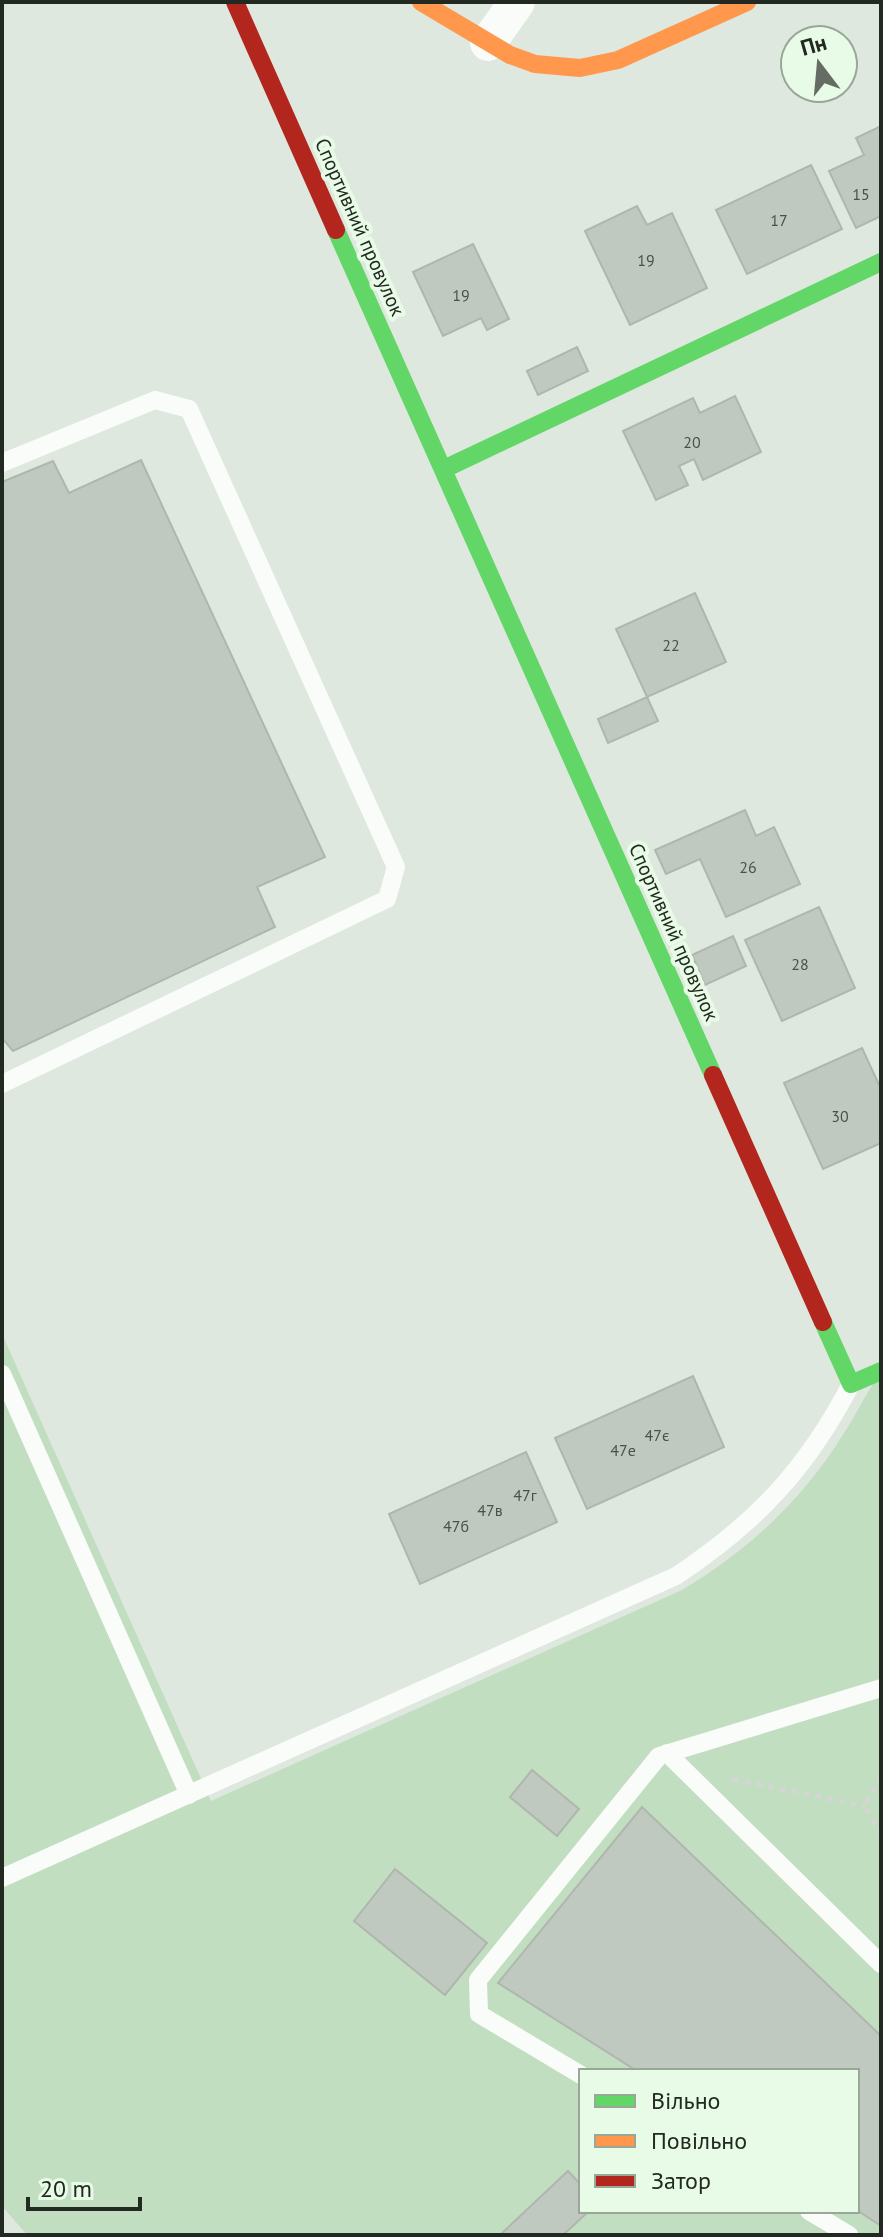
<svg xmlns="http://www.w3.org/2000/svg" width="883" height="2237" font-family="'PT Sans',sans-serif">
<rect width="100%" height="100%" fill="#dee8de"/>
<path fill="#c2dec1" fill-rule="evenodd" d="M2 1334 211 1801 682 1590C739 1556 787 1514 826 1460 847 1432 862 1400 881 1371V2235H27L2 2206ZM581 2071H857V2211H581Z"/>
<path fill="#c0c9c0" stroke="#afb6ae" stroke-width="2" d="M881 126V216L856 228 829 171 864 155 856 138Z
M811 165 842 229 747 274 716 210Z
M637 206 647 225 672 213 707 288 630 325 585 231Z
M473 244 509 319 487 330 481 318 443 336 413 272Z
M577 347 588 371 538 395 527 371Z
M735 396 761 452 703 480 694 459 679 466 688 485 656 500 623 431 693 398 700 413Z
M141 460 325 857 257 887 275 927 13 1051 2 1038V482L53 461 69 493Z
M695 593 726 662 647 697 616 629Z
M647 697 658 721 608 743 598 719Z
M745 810 756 836 774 827 800 884 726 917 700 859 666 874 655 850Z
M819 907 855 988 782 1021 745 940Z
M733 936 746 966 705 985 692 955Z
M862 1048 881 1089V1143L823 1169 784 1083Z
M693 1376 724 1447 587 1509 555 1438Z
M526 1452 557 1522 420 1584 389 1514Z
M532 1770 579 1809 557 1836 510 1797Z
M642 1807 881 2036V2226L857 2210V2071H637L498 1983Z
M395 1869 487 1943 445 1995 354 1921Z
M568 2171 581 2185V2211H589L563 2235H500Z"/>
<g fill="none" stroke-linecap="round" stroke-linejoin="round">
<path stroke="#d3d6d3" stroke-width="5" stroke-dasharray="6 6" stroke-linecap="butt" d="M881 1777 865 1806 881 1834
M733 1779 865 1806"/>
<path stroke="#fafcfa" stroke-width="18" d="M2 463 155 400 189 409 396 867 387 899 2 1084
M2 1374 189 1795
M667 1753 881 1964
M2 1878 676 1576C756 1523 807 1469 851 1384
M581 2075 479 2014 478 1980 659 1756 881 1688
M809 2211 849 2235"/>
<path stroke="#fafcfa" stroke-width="36" d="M488 43 517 2"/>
<path stroke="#63d668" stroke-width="18" d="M336 230 713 1075
M444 469 881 262
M823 1322 851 1384 881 1371"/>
<path stroke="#ff974d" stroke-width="18" d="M421 2 510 55 535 64 580 68 618 60 747 2"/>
<path stroke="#b3261e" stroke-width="18" d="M235 2 336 230
M713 1075 823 1322"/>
</g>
<g text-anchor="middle" stroke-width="8" stroke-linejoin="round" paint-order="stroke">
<g font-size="16" fill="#4a5149">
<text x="861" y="200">15</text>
<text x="779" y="226">17</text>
<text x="646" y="266">19</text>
<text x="461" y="301">19</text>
<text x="692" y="448">20</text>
<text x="671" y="651">22</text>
<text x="748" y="873">26</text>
<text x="800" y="970">28</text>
<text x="840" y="1122">30</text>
<text x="657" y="1441">47є</text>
<text x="623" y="1456">47е</text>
<text x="525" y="1501">47г</text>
<text x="490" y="1516">47в</text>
<text x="456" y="1532">47б</text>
</g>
<g font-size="20" fill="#222921" stroke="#e7fbe6">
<text transform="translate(360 227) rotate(66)" y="7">Спортивний провулок</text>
<text transform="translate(674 932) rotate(66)" y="7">Спортивний провулок</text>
</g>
</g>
<rect width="883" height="2237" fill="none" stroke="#222921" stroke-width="8"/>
<rect x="579" y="2069" width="280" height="144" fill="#e7fbe6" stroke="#98a797" stroke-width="2"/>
<rect x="595" y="2095" width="40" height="12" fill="#63d668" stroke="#98a797" stroke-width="2"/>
<text x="651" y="2109" font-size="24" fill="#222921">Вільно</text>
<rect x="595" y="2135" width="40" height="12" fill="#ff974d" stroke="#98a797" stroke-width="2"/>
<text x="651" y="2149" font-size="24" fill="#222921">Повільно</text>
<rect x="595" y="2175" width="40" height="12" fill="#b3261e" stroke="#98a797" stroke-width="2"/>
<text x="651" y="2189" font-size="24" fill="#222921">Затор</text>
<g transform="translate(819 64) rotate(344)"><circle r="38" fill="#e7fbe6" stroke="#98a797" stroke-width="2"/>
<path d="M0-6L14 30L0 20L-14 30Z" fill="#646c63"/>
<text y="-12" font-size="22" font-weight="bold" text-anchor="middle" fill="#222921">Пн</text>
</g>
<path d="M28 2197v12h112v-12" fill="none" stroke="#222921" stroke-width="4"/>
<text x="40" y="2197" font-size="24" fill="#222921" stroke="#e7fbe6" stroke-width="6" paint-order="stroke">20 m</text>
</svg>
